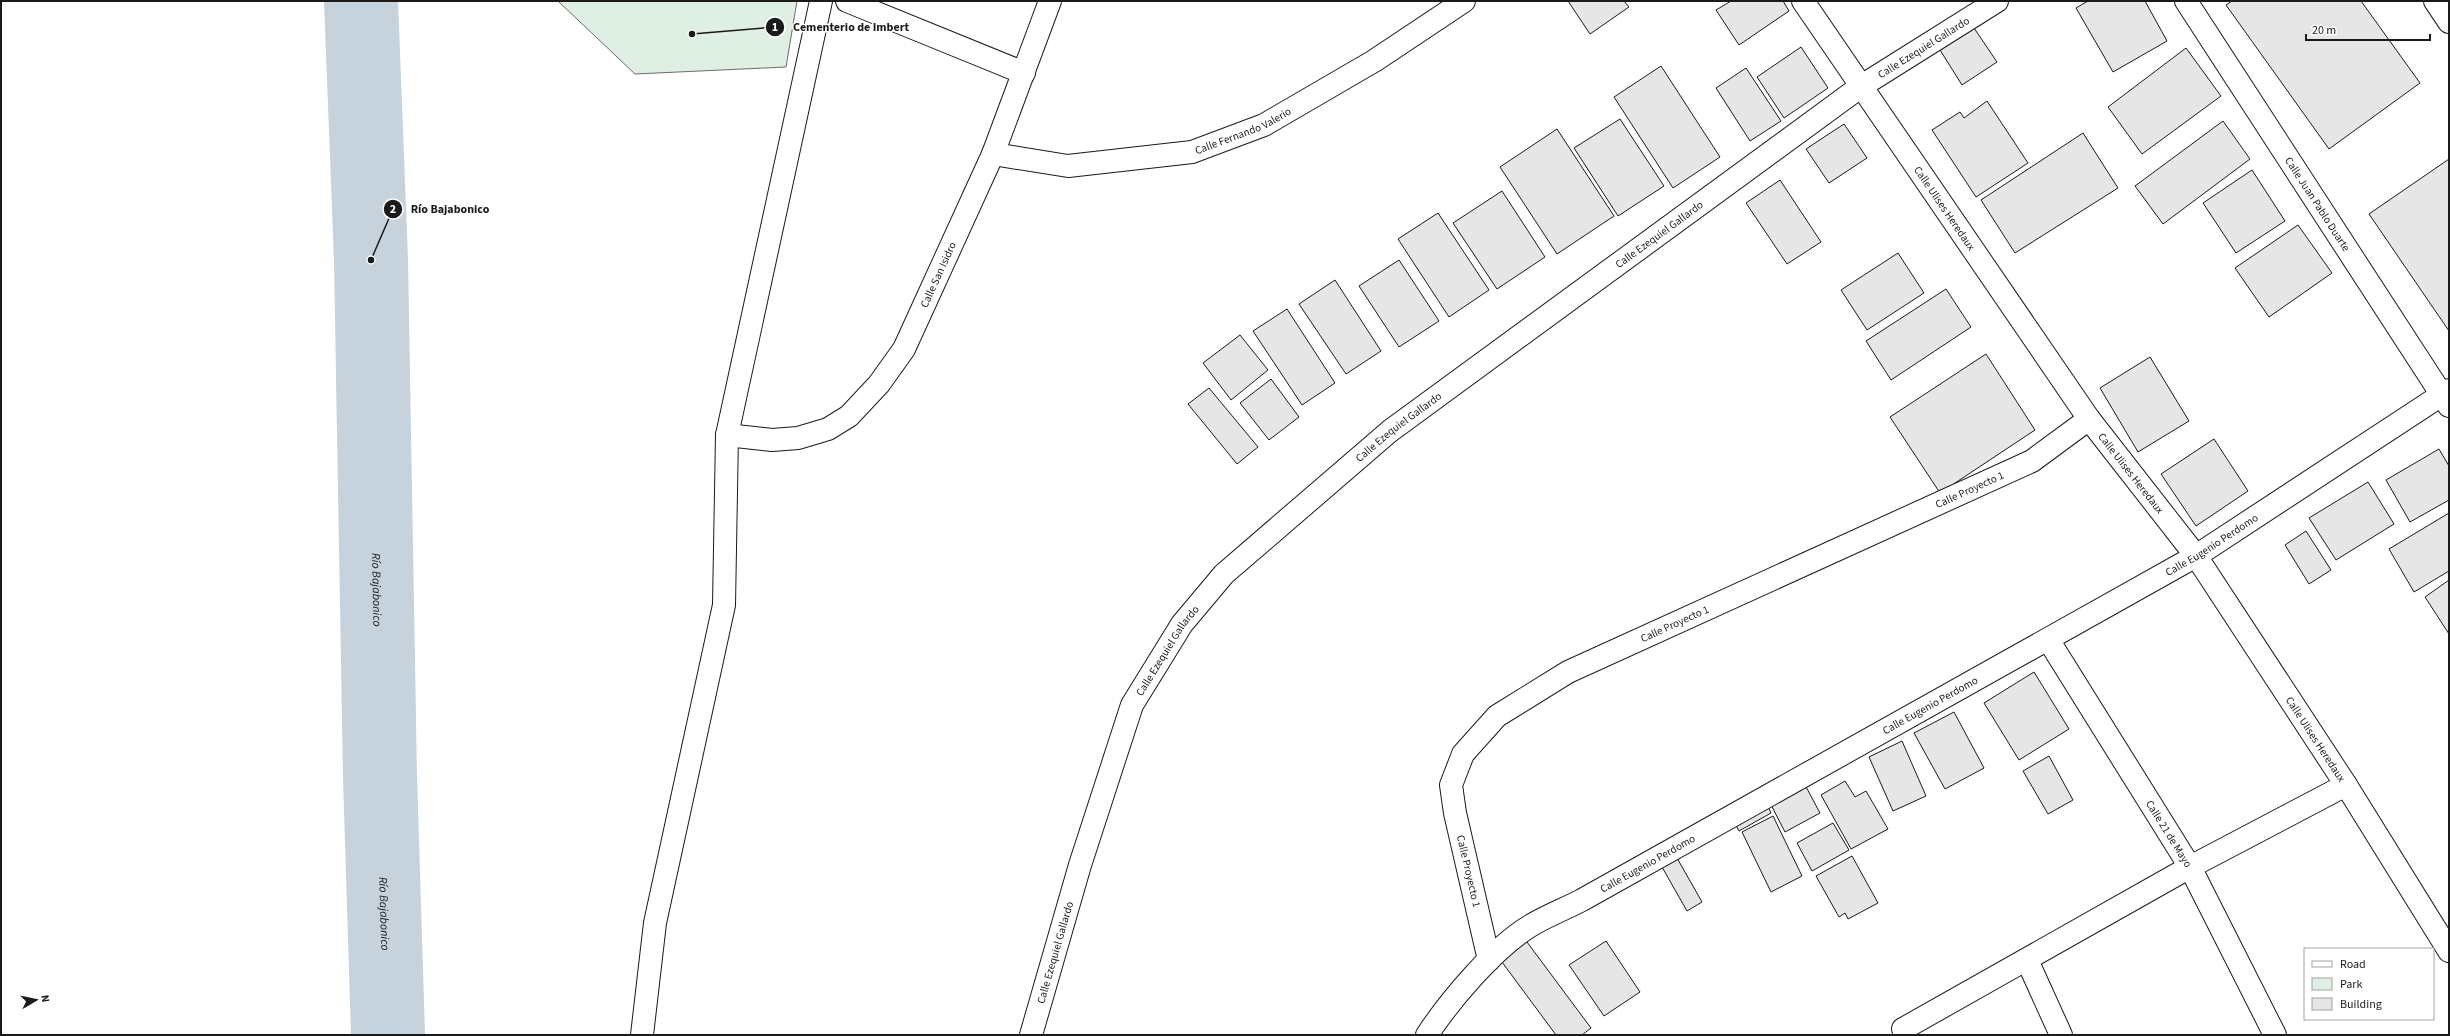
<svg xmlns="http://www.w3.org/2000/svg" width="2450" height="1036" font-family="'Source Sans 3',sans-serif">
<rect width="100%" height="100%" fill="#fff"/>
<path fill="#e0efe3" stroke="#6a6a6a" d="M558 1H797L786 67 635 74Z"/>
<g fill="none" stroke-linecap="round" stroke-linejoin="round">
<path stroke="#c6d2dc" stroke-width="74" id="s1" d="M361 1 371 260 380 777 388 1035"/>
</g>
<path fill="#e6e6e6" stroke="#1a1a1a" d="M1568 1H1624L1629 7 1590 34Z
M1731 1H1783L1789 11 1739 45 1716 10Z
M2088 1H2145L2167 41 2113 72 2076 8Z
M2232 1H2361L2420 83 2329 149 2226 5Z
M1974 28 1997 62 1962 85 1940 50Z
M1801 47 1828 88 1784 118 1757 77Z
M2186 48 2221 96 2142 154 2108 107Z
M1661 66 1720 157 1673 188 1614 97Z
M1746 68 1781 121 1750 141 1716 88Z
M1987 101 2028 163 1976 197 1932 130 1960 112 1964 118Z
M1620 119 1664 186 1618 216 1574 148Z
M2223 121 2250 159 2163 224 2135 186Z
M1844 124 1867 158 1829 183 1806 149Z
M1557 129 1614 216 1557 254 1500 167Z
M2083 133 2118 188 2015 253 1981 200Z
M2449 159V331L2369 214Z
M2252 170 2285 221 2236 253 2203 203Z
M1780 180 1821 242 1787 264 1746 203Z
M1502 191 1545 257 1497 289 1453 223Z
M1438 213 1489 290 1449 317 1398 239Z
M2298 225 2332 273 2269 317 2235 268Z
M1898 253 1924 293 1867 330 1841 290Z
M1399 260 1439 321 1399 347 1359 286Z
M1335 280 1381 351 1346 374 1299 304Z
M1946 289 1971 327 1891 380 1866 341Z
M1287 309 1335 383 1302 405 1253 331Z
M1240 335 1268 370 1231 400 1203 363Z
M1986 354 2035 430 1940 493 1890 417Z
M2150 357 2189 421 2138 452 2100 388Z
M1271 379 1299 417 1269 440 1240 403Z
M1209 388 1258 447 1237 464 1188 404Z
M2214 439 2248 491 2196 526 2161 474Z
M2439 449 2449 466V500L2410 522 2386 480Z
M2368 482 2394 524 2336 560 2309 518Z
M2449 513V571L2414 592 2389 549Z
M2306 531 2331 570 2309 584 2285 545Z
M2449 580V634L2425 597Z
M2034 672 2069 729 2019 760 1984 703Z
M1954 712 1984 768 1945 789 1914 733Z
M1902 741 1926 796 1893 811 1869 757Z
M2049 756 2073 800 2048 814 2023 771Z
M1845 781 1855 797 1866 791 1888 829 1851 849 1821 795Z
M1804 783 1820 813 1785 832 1769 801Z
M1766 802 1771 813 1739 831 1733 820Z
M1773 816 1802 876 1771 892 1742 832Z
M1833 823 1849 850 1812 871 1797 843Z
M1852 856 1878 903 1848 919 1845 913 1839 917 1816 876Z
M1677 858 1702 902 1687 911 1662 867Z
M1524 938 1591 1028 1582 1035H1556L1499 958Z
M1606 941 1640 992 1604 1016 1569 965Z"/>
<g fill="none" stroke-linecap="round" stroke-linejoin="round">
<g stroke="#1a1a1a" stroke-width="24">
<g id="minor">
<path d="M847 1 1024 73"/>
<path id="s2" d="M1803 1 2089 419 2196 556 2346 785 2449 951"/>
<path id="s3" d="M2186 1 2449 406"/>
<path d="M2435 1 2449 22"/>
<path id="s4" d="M993 154 1068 166 1192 152 1264 125 1374 61 1464 1"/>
<path id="s5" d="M727 435 772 440 798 438 828 429 849 416 879 384 904 349 993 154 1050 1"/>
<path id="s6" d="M2049 641 2190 867 2275 1035"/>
<path id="s7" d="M1489 960 1455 813 1451 785 1463 754 1497 716 1568 672 2032 461 2089 419"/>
<path d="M2027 960 2061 1035"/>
<path d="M1903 1029 2190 867 2346 785"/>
<path d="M642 1035 655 923 724 605 727 435 821 1"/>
<path id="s8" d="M1031 1035 1080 865 1132 705 1182 624 1224 574 1390 431 1860 87 1997 1"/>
<path id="s9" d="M1427 1035C1450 1000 1494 948 1530 926 1546 916 1565 909 1582 900L2196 556 2449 390"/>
</g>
</g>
<use href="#minor" stroke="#fff" stroke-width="22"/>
</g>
<g text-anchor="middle" stroke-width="3" stroke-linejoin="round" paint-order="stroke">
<g font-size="11" fill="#1a1a1a" stroke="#fff">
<text dy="4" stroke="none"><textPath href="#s8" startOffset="1382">Calle Ezequiel Gallardo</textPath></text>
<text dy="4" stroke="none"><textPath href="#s4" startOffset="256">Calle Fernando Valerio</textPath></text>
<text dy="4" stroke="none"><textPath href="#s3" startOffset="242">Calle Juan Pablo Duarte</textPath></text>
<text dy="4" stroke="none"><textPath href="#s2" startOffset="251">Calle Ulises Heredaux</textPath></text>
<text dy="4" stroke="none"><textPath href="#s8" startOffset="1058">Calle Ezequiel Gallardo</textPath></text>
<text dy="4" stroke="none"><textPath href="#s5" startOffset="296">Calle San Isidro</textPath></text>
<text dy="4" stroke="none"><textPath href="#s8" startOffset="734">Calle Ezequiel Gallardo</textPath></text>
<text dy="4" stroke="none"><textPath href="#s2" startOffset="575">Calle Ulises Heredaux</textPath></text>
<text dy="4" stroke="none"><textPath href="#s7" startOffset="788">Calle Proyecto 1</textPath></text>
<text dy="4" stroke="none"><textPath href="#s9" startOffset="932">Calle Eugenio Perdomo</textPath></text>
<text dy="4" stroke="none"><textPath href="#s7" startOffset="464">Calle Proyecto 1</textPath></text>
<text dy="4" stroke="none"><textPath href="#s8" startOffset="410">Calle Ezequiel Gallardo</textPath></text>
<text dy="4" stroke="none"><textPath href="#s9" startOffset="608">Calle Eugenio Perdomo</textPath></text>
<text dy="4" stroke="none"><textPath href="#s2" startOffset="899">Calle Ulises Heredaux</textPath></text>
<text dy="4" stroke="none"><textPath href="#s6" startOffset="227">Calle 21 de Mayo</textPath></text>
<text dy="4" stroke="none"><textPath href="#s9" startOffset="284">Calle Eugenio Perdomo</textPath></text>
<text transform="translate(1469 871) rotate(77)" y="4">Calle Proyecto 1</text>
<text dy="4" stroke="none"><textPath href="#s8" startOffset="86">Calle Ezequiel Gallardo</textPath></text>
</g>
<g font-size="12" font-style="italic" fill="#1a1a1a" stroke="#fff">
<text dy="4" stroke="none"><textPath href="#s1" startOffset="589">Río Bajabonico</textPath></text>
<text dy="4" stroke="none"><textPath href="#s1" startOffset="913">Río Bajabonico</textPath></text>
</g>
</g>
<path fill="none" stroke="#1a1a1a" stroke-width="1.5" d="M692 34L775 27M371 260L393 209"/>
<g fill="#1a1a1a" stroke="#fff" stroke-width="1.5">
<circle cx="692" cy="34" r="4"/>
<circle cx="371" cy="260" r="4"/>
<circle cx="775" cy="27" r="10"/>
<circle cx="393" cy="209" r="10"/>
</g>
<g font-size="12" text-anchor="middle" font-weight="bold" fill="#fff">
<text x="775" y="31">1</text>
<text x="393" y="213">2</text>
</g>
<g font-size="12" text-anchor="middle" font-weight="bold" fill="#1a1a1a" stroke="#fff" stroke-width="3" stroke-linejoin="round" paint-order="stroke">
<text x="851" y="31">Cementerio de Imbert</text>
<text x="450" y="213">Río Bajabonico</text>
</g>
<rect width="2450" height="1036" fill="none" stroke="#1a1a1a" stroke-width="4"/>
<rect x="2304" y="948" width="130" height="72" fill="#ffffff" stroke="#a3a3a3"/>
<rect x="2312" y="961" width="20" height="6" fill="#ffffff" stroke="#a3a3a3"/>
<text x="2340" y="968" font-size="12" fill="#1a1a1a">Road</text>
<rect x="2312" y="978" width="20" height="12" fill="#e0efe3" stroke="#a3a3a3"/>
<text x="2340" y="988" font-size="12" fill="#1a1a1a">Park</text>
<rect x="2312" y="998" width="20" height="12" fill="#e6e6e6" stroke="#a3a3a3"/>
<text x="2340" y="1008" font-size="12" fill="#1a1a1a">Building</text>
<g transform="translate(36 1000) rotate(81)" stroke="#ffffff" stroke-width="3" paint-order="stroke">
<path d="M0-3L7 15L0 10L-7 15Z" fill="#1a1a1a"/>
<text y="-6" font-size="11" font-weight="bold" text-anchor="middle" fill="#1a1a1a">N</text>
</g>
<path d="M2306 34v6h124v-6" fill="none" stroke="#1a1a1a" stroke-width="2"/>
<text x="2312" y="34" font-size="12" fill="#1a1a1a" stroke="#ffffff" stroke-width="3" paint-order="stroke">20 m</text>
</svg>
